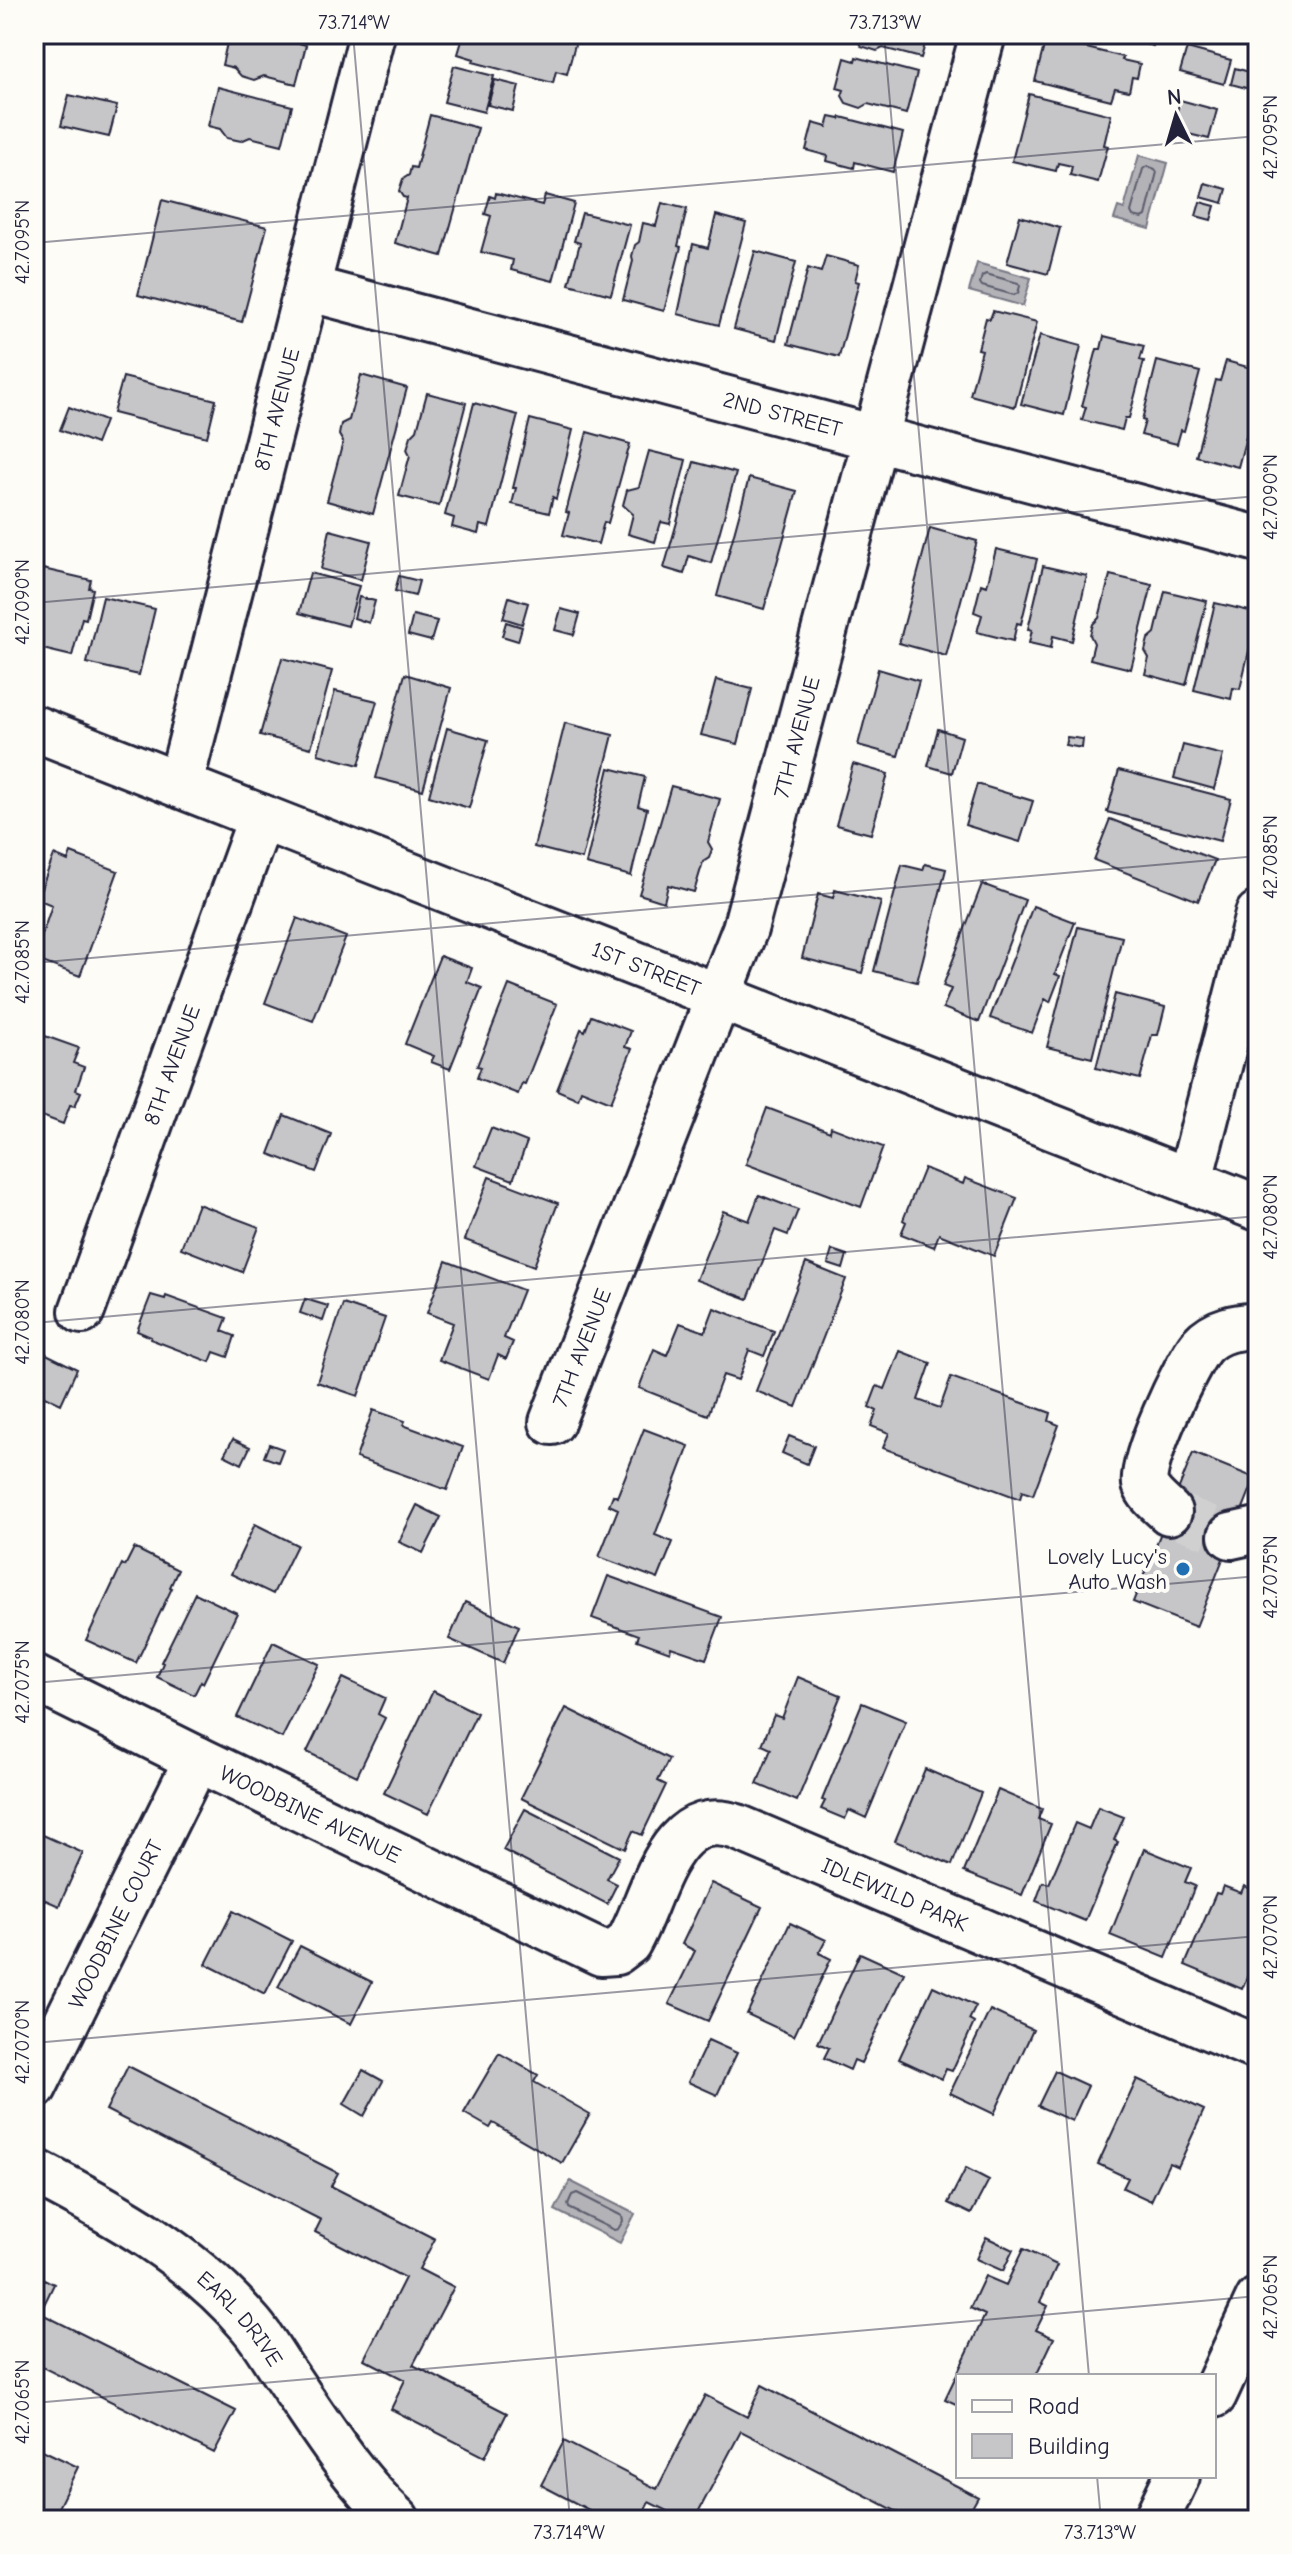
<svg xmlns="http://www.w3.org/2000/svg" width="1292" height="2554" font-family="'Comic Neue',sans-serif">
<rect width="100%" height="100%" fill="#fdfcf7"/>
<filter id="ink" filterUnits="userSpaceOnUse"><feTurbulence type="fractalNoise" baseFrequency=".0125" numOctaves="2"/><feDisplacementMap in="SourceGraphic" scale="16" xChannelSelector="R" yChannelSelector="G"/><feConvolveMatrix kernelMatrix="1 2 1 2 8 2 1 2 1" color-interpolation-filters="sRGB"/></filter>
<g filter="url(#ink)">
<path fill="#b2b2b7" stroke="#787885" stroke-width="2" d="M1139 155 1168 163 1150 229 1114 219 1118 207 1124 209Z
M977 263 1031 278 1023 306 969 291Z
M570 2181 635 2214 620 2243 555 2210Z"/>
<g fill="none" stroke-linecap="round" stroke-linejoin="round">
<path stroke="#5c5c6d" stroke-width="2" d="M1147 166 1155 169 1157 172 1146 216 1142 218 1133 216 1131 212 1143 169Z
M986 274 1018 283 1020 286 1018 293 1014 295 982 286 980 283 982 276Z
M577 2193 622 2216 623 2221 618 2229 614 2230 569 2208 568 2204 572 2195Z"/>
</g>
<path fill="#c6c6c8" stroke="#22223b" stroke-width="2" d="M229 34H266L306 45 296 84 264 76 254 80 241 76 234 68 222 65Z
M464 34H564L577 37 567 74 556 71 553 83 473 62 474 59 458 54Z
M859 34H928L921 58 883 48 877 51 861 46 857 40Z
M1089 34H1156L1153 46 1126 39V43Z
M1046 38 1123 57 1122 60 1140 64 1137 78 1132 77 1129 91 1115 88 1111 100 1035 81Z
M1187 48 1231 60 1224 84 1180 72Z
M856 57 917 73 906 114 868 104 861 108 846 103 842 96 844 90 837 88 845 58 855 61Z
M454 66 494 76 484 112 444 102Z
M1235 68 1253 73 1250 89 1231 84Z
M495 80 519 86 513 111 488 105Z
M218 87 292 106 282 145 250 137 241 141 227 138 220 129 208 126Z
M1029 94 1111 115 1104 145 1108 146 1098 182 1070 175 1072 166 1058 163 1056 171 1012 161Z
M69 95 117 106 109 137 61 126Z
M1180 100 1217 110 1209 139 1172 130Z
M430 115 478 128 442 256 395 243 407 198 403 197 399 191 403 179 409 175 411 167 416 168Z
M830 117 840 119 841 117 903 133 893 172 855 162 854 168 827 161 828 156 806 150 813 123 827 127Z
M1205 183 1227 189 1223 203 1201 197Z
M496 193 542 205 545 195 574 203 553 281 511 270 513 260 481 252 491 216 485 214 490 196 495 198Z
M162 200 267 227 242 322 138 295Z
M1200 202 1215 206 1211 220 1196 216Z
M662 203 687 209 678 246 681 247 664 311 623 300 633 261 632 256 635 245 639 242 643 223 656 226Z
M582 213 630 225 611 295 569 284 580 243 574 241Z
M716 215 746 223 719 325 678 314 693 244 708 248Z
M1020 216 1060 228 1048 274 1007 263Z
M755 251 796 262 776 340 734 329Z
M826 256 859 265 855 281 859 282 839 357 788 344 808 268 821 272Z
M993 311 1037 322 1015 407 970 395 982 350 978 349 986 318 990 319Z
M1040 335 1081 346 1064 415 1021 404Z
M1104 336 1144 346 1140 360 1144 361 1129 418H1125L1122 430 1082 420 1086 407 1082 406 1097 349H1101Z
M1157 361 1200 372 1184 431 1181 430 1177 444 1141 435 1145 421 1142 420Z
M1226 361 1258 370 1254 391 1258 392 1238 467 1196 456 1216 380 1220 381Z
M361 375 407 388 373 514 327 501 343 442 339 435 341 424 349 420Z
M123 377 216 400 207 437 113 413Z
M427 393 466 403 439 506 399 496 410 455 407 449 411 436 417 430Z
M474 403 518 415 489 527 480 525 478 534 452 527 454 518 445 515Z
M69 407 105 421 96 444 60 430Z
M530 419 573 430 556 499 553 497 549 513 512 504 516 488H513Z
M587 432 630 444 608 523 604 522 598 544 563 535 569 513 566 512Z
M649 451 686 460 670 524 661 522 655 542 628 534 633 514 623 505 627 490 639 487Z
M694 462 736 473 711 563 689 556 684 574 664 568Z
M749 478 797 491 764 609 717 596Z
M930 528 977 541 946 656 899 643Z
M330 530 371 541 361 580 321 569Z
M996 549 1037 559 1021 624 1017 623 1013 641 977 632 982 615 974 612 981 584 987 586Z
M1043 566 1087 576 1072 641 1053 636 1051 648 1029 643 1032 630 1028 629Z
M43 569 91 580 89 588 93 589 86 619 82 618 72 656 34 647V609Z
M310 573 359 586 348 626 299 613Z
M1110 575 1152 585 1131 669 1090 659 1094 643 1090 635 1093 624 1099 618Z
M399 576 419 581 415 596 395 591Z
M1165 591 1207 601 1186 685 1145 674 1149 658 1145 651 1148 639 1155 633Z
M103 597 155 609 139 675 87 663Z
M359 597 375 601 369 623 354 618Z
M509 597 528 603 522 624 503 618Z
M1215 603 1258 613 1240 689 1233 688 1231 699 1194 690Z
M561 609 580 614 574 635 555 630Z
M413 615 437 621 431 641 408 635Z
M506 622 522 627 518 641 502 636Z
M282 658 332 671 311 748 260 735Z
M878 669 919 681 898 756 858 745Z
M405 674 451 688 423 790 376 778Z
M716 680 752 689 738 744 701 735Z
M335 691 377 701 359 765 318 754Z
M565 723 613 735 582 859 534 847Z
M447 728 488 740 469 808 429 796Z
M938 729 962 737 952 773 928 766Z
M1067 737 1083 739 1082 748 1065 745Z
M1183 745 1223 755 1214 789 1174 778Z
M853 764 888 774 871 834 836 825Z
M609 768 645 777 638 806 647 809 631 876 586 864Z
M1119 770 1231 799 1220 841 1107 812Z
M977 784 1033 801 1020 842 965 825Z
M671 786 720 799 708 842 712 849 709 858 703 862 694 892 668 885 664 902 639 894Z
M1110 819 1215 860 1198 901 1094 860Z
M71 853 118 871 80 976 34 959 52 905 37 899 54 855 68 861Z
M925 864 946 869 917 982 874 971 902 865 923 870Z
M982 884 1025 900 979 1022 943 1008 951 989 943 986Z
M835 890 881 902 862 973 802 958 818 894 833 898Z
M1033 906 1075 922 1055 974 1060 976 1050 1002 1045 999 1032 1033 990 1018Z
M297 918 346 937 313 1021 265 1003Z
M1078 927 1122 937 1092 1058 1047 1047Z
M440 956 472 968 467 982 482 988 450 1069 431 1062 434 1056 405 1044Z
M509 985 557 1004 525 1084 522 1083 518 1094 477 1078 481 1067 477 1066Z
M1115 994 1165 1007 1158 1035H1152L1140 1079 1096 1068Z
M591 1016 631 1031 625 1047 632 1049 611 1102 581 1090 578 1099 557 1090 581 1029 585 1031Z
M45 1036 79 1048 73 1063 84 1067 76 1090 81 1092 75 1106 70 1105 63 1124 34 1113V1048L40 1050Z
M767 1108 830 1132 831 1127 883 1147 861 1207 746 1164Z
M284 1115 331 1134 316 1172 269 1154Z
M491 1128 527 1142 513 1180 476 1166Z
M924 1168 963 1184 965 1178 1017 1198 994 1256 939 1234 934 1247 901 1234 906 1222 903 1220Z
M489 1177 558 1203 534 1266 465 1240Z
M759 1195 798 1210 788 1235 775 1230 748 1299 696 1280 723 1211 749 1221Z
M198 1204 259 1227 242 1272 181 1248Z
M832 1250 847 1255 843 1269 828 1264Z
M446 1261 523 1290 504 1338 513 1342 506 1359 498 1355 489 1379 439 1360 453 1323 427 1313Z
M806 1263 846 1279 796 1407 756 1391Z
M151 1295 165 1299 166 1296 227 1318 222 1331 235 1336 228 1357 214 1352 210 1362 150 1339 151 1337 137 1331Z
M305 1299 328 1306 323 1321 300 1313Z
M343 1304 385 1318 358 1396 317 1382Z
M714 1308 774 1331 764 1356 749 1350 738 1380 723 1375 708 1415 639 1388 654 1349 667 1355 680 1323 705 1332Z
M34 1348 77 1369 61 1404 34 1391Z
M900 1351 931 1363 918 1400 940 1408 951 1377 1051 1413 1049 1421 1059 1425 1033 1495 1022 1491 1020 1499 883 1448 889 1433 871 1426 877 1411 869 1407 877 1386 885 1389Z
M373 1410 405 1421 403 1425 463 1447 447 1490 356 1458Z
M644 1429 689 1446 655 1535 673 1542 658 1579 599 1557 618 1509 609 1505 613 1495 617 1497Z
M789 1436 814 1446 807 1464 782 1453Z
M233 1439 250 1447 242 1464 224 1455Z
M269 1444 283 1449 278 1462 264 1457Z
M1193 1453 1255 1478 1196 1627 1133 1602Z
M417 1505 441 1517 423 1553 399 1542Z
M255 1524 297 1545 273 1594 231 1574Z
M134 1548 178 1570 170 1587 172 1588 136 1663 86 1640 122 1564 125 1566Z
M608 1576 722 1617 706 1659 671 1647 670 1652 637 1640 639 1635 592 1618Z
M195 1593 237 1613 203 1683 201 1681 194 1695 157 1677 163 1663 161 1662Z
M465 1602 519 1626 503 1663 449 1639Z
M273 1642 319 1664 282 1738 237 1717Z
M798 1677 841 1695 797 1801 757 1784 771 1749 762 1745 774 1715 782 1718Z
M343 1678 385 1698 378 1714 385 1718 357 1776 307 1752Z
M433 1691 477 1713 428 1814 384 1793Z
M862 1703 906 1721 866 1818 849 1810 845 1819 821 1809 825 1801 822 1800Z
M566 1708 669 1759 658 1781 666 1785 642 1835 633 1831 625 1849 521 1798Z
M925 1769 981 1793 952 1865 895 1841Z
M998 1790 1042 1809 1038 1819 1051 1824 1022 1895 964 1872Z
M1098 1807 1124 1817 1114 1840 1118 1842 1085 1921 1036 1901 1043 1882 1049 1884 1075 1823 1089 1829Z
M525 1809 619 1857 607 1879 617 1884 607 1904 503 1850Z
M34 1831 83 1853 59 1906 34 1895Z
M1144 1849 1191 1868 1185 1882 1195 1886 1166 1958 1110 1935Z
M711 1883 762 1907 708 2021 669 2004 695 1951 682 1944Z
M1223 1886 1241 1893 1244 1886 1258 1892V1951L1242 1989 1185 1965 1216 1893 1220 1894Z
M233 1911 292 1941 265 1994 206 1964Z
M790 1923 826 1940 819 1953 831 1959 794 2036 747 2014Z
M300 1946 372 1982 351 2024 278 1987Z
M860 1953 904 1973 861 2063 854 2060 850 2070 824 2058 829 2048 818 2043Z
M933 1986 976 2006 969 2020 974 2023 952 2071 946 2069 942 2079 899 2059Z
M990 2010 1033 2030 994 2114 950 2093Z
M708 2040 737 2053 717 2095 688 2082Z
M499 2053 538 2075 534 2082 590 2114 562 2163 493 2123 490 2128 464 2113Z
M128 2066 338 2173 331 2186 435 2239 419 2269 454 2287 413 2365 507 2413 485 2457 391 2409 405 2380 364 2359 405 2278 315 2232 321 2220 106 2110Z
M363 2070 383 2081 364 2116 344 2104Z
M1055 2071 1088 2086 1072 2121 1038 2106Z
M1137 2079 1204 2110 1178 2167 1169 2163 1151 2201 1123 2188 1128 2178 1098 2164Z
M966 2168 989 2180 971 2214 948 2203Z
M986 2237 1013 2250 1003 2271 976 2259Z
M1023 2249 1057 2265 1040 2302 1048 2306 1036 2330 1054 2338 1036 2376H958V2405L945 2399 985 2315 970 2308 985 2276 1006 2285Z
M34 2274 54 2284 40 2313 236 2411 214 2453 34 2363Z
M762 2385 978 2497 965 2520H913L741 2431 694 2520H685L649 2502 640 2520H608L541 2485 564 2441 657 2489 705 2395 747 2417Z
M34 2446 78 2467 52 2520H34Z"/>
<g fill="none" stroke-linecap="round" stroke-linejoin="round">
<path stroke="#d1d0d1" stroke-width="44" stroke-dasharray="44 22" stroke-linecap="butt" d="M1169 1512 1231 1536"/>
<g stroke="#22223b" stroke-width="50">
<g id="minor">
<path id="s1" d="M307 288 1258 539"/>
<path id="s2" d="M34 728 1258 1208"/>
<path id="s3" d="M180 785 372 34"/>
<path d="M1190 1180 1258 914"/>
<path id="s4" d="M82 1311 261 817"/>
<path id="s5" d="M552 1422 745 929 983 34"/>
<path d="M1169 1512C1161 1504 1149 1496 1145 1484 1139 1464 1186 1364 1201 1346 1216 1329 1237 1327 1258 1325"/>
<path d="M1231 1536 1258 1530"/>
<path id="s6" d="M34 1678 197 1759 601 1953 616 1952 628 1943C654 1899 667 1803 737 1827L1258 2048"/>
<path id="s7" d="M34 2087 197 1759"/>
<path id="s8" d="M34 2171C115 2213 192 2255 251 2325 263 2339 272 2355 282 2370 318 2422 351 2477 397 2520"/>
</g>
</g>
<g stroke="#22223b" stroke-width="50">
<path id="major" d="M1214 2395 1258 2300
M1156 2520 1177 2476"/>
</g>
<use href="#minor" stroke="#fdfcf7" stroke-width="44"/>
<use href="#major" stroke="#fdfcf7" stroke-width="44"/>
</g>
</g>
<path fill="none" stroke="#22223b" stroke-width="2" stroke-opacity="0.45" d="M353 34 570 2520M884 34 1089 2376M34 243 1258 136M34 603 1258 496M34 963 1258 856M34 1323 1258 1216M34 1683 1258 1576M34 2043 1258 1936M34 2403 1258 2296M34 2458 39 2520M1097 2476 1101 2520"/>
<circle fill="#1f6fb2" stroke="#fdfcf7" stroke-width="3" cx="1183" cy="1569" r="8"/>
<g text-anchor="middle" stroke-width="8" stroke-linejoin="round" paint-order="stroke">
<g font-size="22" fill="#22223b" stroke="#fdfcf7">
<text dy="8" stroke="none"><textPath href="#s3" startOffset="388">8TH AVENUE</textPath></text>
<text dy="8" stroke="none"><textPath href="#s1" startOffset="492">2ND STREET</textPath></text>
<text dy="8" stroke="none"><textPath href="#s5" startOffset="728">7TH AVENUE</textPath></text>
<text dy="8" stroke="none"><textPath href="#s2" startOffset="658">1ST STREET</textPath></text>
<text dy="8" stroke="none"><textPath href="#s4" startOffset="262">8TH AVENUE</textPath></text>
<text dy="8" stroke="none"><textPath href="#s5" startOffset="80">7TH AVENUE</textPath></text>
<text dy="8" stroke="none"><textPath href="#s6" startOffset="308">WOODBINE AVENUE</textPath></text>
<text dy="8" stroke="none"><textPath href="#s6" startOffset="1010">IDLEWILD PARK</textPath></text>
<text dy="8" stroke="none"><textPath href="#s7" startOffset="182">WOODBINE COURT</textPath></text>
<text dy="8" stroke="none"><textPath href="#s8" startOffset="256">EARL DRIVE</textPath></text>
</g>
<g font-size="22" fill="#22223b" stroke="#fdfcf7" text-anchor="end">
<text x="1167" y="1564">Lovely Lucy's<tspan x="1167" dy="25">Auto Wash</tspan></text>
</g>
</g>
<rect width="1292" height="2554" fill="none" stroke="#fdfcf7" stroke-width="88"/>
<rect x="956" y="2374" width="260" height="104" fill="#fdfcf7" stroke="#a5a5ac" stroke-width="2"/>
<rect x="972" y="2400" width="40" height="12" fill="#fdfcf7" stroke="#a5a5ac" stroke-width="2"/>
<text x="1028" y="2414" font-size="24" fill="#22223b">Road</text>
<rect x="972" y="2434" width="40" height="24" fill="#c6c6c8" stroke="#a5a5ac" stroke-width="2"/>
<text x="1028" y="2454" font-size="24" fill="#22223b">Building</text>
<g transform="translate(1176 116) rotate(355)" stroke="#fdfcf7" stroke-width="6" paint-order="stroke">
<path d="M0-6L14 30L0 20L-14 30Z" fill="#22223b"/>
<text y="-12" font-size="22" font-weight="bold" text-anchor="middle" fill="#22223b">N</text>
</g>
<rect x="44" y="44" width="1204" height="2466" fill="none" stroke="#22223b" stroke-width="3"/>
<g font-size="20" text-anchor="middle" fill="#22223b">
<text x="354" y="29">73.714°W</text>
<text x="885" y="29">73.713°W</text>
<text transform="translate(1270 137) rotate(-90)" y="7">42.7095°N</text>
<text transform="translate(22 242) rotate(-90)" y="7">42.7095°N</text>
<text transform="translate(1270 497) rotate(-90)" y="7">42.7090°N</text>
<text transform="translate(22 602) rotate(-90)" y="7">42.7090°N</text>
<text transform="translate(1270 857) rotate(-90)" y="7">42.7085°N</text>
<text transform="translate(22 962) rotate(-90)" y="7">42.7085°N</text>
<text transform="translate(1270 1217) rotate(-90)" y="7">42.7080°N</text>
<text transform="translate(22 1322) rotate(-90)" y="7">42.7080°N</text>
<text transform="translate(1270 1577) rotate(-90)" y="7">42.7075°N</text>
<text transform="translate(22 1682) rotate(-90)" y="7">42.7075°N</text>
<text transform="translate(1270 1937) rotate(-90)" y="7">42.7070°N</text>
<text transform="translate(22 2042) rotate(-90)" y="7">42.7070°N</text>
<text transform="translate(1270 2297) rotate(-90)" y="7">42.7065°N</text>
<text transform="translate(22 2402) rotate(-90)" y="7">42.7065°N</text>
<text x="569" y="2539">73.714°W</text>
<text x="1100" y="2539">73.713°W</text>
</g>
</svg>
